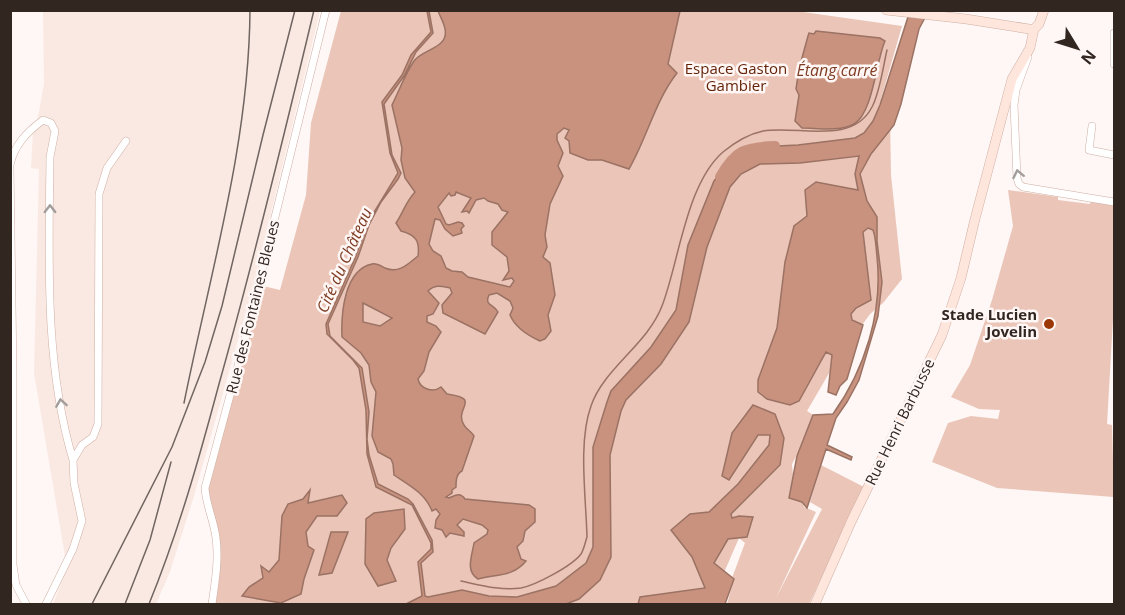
<svg xmlns="http://www.w3.org/2000/svg" width="1125" height="615" font-family="'Open Sans',sans-serif">
<rect width="100%" height="100%" fill="#fef7f5"/>
<path fill="#fae9e3" d="M43 11H320L253 287 194 496 170 572 156 604H53L67 568 34 373 39 169 31 168 33 130 38 117 44 83Z"/>
<path fill="#eac5b8" d="M802 10 803 12 902 26 881 99 890 114 891 175 902 279 883 303 870 314 835 363 807 411 813 415 805 440 792 464 793 475 789 498 803 502 804 507 816 512 776 598 822 509 810 502 821 465 864 487 809 604H727L734 579 732 578 745 543 739 538 716 591 713 604H212L217 546 205 498 259 285 280 290 306 195 311 123 341 11Z
M1008 190 1058 197V200L1090 204 1091 201 1114 205V301L1107 424 1112 425 1114 497 997 488 932 462 948 423 971 416 998 419 1000 410 979 409 951 397 970 365 992 300 1013 226Z"/>
<path fill="#c8927f" stroke="#9b7263" stroke-width="1.5" fill-rule="evenodd" d="M427 11H429L433 33 416 52 404 76 384 104 392 155 401 173 398 179 381 202 369 225 358 257 328 324 330 336 362 368 369 412 367 439 369 455 378 484 408 499 413 504 432 540 433 552 421 563 425 596 428 597 462 590 489 596 517 597 556 586 586 563 593 547V447L607 402 611 391 651 347 676 310 688 245 714 181 734 158 755 147 798 145 855 138 864 133 873 121 880 105 908 17 928 12 919 29 901 104 894 125 871 154 860 174 867 201 877 217V241L882 282 878 316 859 380 847 402 836 418 827 445 852 457 851 460 826 449 807 508 802 502 789 498 797 456 813 415 833 414C865 369 883 312 877 257 876 248 876 238 873 230L868 228 863 232 871 300 856 308 851 314 852 320 863 325 847 379 840 386 836 395 828 392 832 355 826 352 799 401 790 405 767 399 758 392V380L777 328 785 262 794 226 807 216 805 190 816 182 858 190 855 174 859 156 800 163 760 164 741 174 730 187 707 247 689 322 661 364 626 400 621 411 610 455 611 557 600 580 579 599 566 604H406L422 596 418 562 431 549V543L412 505 376 487 367 454 366 410 359 368 353 360 327 334 326 324 355 258 368 222 398 173 390 153 382 102 402 75 411 55 431 32Z
M438 11H680L668 64 677 73C655 101 647 138 629 169L602 160H588L570 153 569 141 565 138 569 130 564 128 557 134V140L563 153 558 166 563 176 550 204 545 235 547 247 543 257 550 263 555 295 548 315 551 331 545 339 540 341C529 336 515 327 510 315L513 308 510 301 497 293 489 295C484 306 494 304 498 312L485 334 443 313 442 305 452 293 450 288C441 286 435 284 428 291L439 303 433 314 427 316V322L436 326 441 332 429 352 424 371 418 379C420 389 433 393 441 387L447 394C483 399 453 408 464 425 466 429 472 432 474 436L462 471C456 474 456 481 456 487L452 490V493L446 497 449 498C456 495 460 492 465 499L529 505 535 509V522L525 531 523 541 517 547 521 559 526 561C513 577 497 574 478 579 465 571 472 556 474 543L487 534 488 530 482 525 463 519 457 525 464 532V536L450 533 446 537 442 530 435 528 436 520 440 514 436 509 432 511C425 493 410 486 394 475L393 464 391 459 378 452 372 436 376 392 371 382 369 365 361 353 342 337C341 314 344 270 372 264 377 263 381 266 385 268 399 274 408 264 418 256 420 241 416 235 401 231L396 223C404 211 405 203 415 192L405 178 401 160 402 148 392 105C399 91 405 74 414 61 423 49 449 48 445 29 444 23 440 16 438 11ZM456 192 471 198 462 212 467 211 469 213 476 200 484 198 488 201 498 204 502 210 508 212 492 232V245L507 257 509 271 503 280 512 278 514 281 510 287 468 277 462 272 452 271 446 268 441 256 433 251 429 244 435 219 440 220 445 229 453 236 462 233 461 229 464 226 462 223 458 222 449 225 446 224 438 207 449 193 451 196 455 195ZM363 303 392 318 380 326 363 322Z
M816 31 880 38 885 41C876 61 873 113 854 124 840 132 817 128 802 128L795 121 799 95 796 89 799 69 808 36 809 33 814 34Z
M753 405 775 414 784 438 780 465 731 514 732 518 739 516 753 517 747 537 728 539 714 563 734 579 725 604H638L640 597 705 588 692 557 671 530 690 514 709 512 738 484 769 445 770 435H758L729 480 722 476 732 433Z
M310 490 308 503 342 495 347 503 337 516H317L306 532 308 546 314 550 304 579 301 594 281 603 242 596 249 587 263 578 261 566 269 572 279 560 282 516 288 504 303 499Z
M404 509 405 529 391 548 387 560 396 581 378 586 365 564 366 519 374 513Z
M331 532H348L332 573 319 575Z"/>
<g fill="none" stroke-linecap="round" stroke-linejoin="round">
<path stroke="#9b7263" stroke-width="1.5" d="M461 581C480 585 501 591 521 588 536 585 572 566 581 554 584 549 585 543 587 537 586 497 578 442 591 406 604 368 647 345 662 306 679 262 686 184 723 152 734 143 749 134 763 131 798 125 852 146 872 107 880 92 883 67 887 50"/>
<path stroke="#c8927f" stroke-width="10" d="M720 177C735 150 745 147 775 146"/>
<g stroke="#cfaea2" stroke-width="8">
<path id="street" d="M1114 33V64
M1028 57 1016 90 1014 105 1017 178 1019 184 1023 187 1114 202
M1092 126 1089 150 1114 155
M10 165C14 145 27 132 43 120L51 123 55 131 50 157C49 258 44 363 73 460
M10 167 13 373V565L16 585 26 604
M46 604 73 549 82 521 74 483 73 460 82 445 93 437 98 424 99 194 107 168 126 141
M212 604C215 583 219 560 216 538 214 521 206 505 205 488L243 347 326 10"/>
</g>
<g stroke="#cfaea2" stroke-width="10">
<path id="secondary" d="M886 10 966 19 1029 29H1034
M1034 29 1039 24 1044 10
M815 604 851 522 942 335 961 278 975 219 1012 79 1030 48 1034 29"/>
</g>
<use href="#street" stroke="#fff" stroke-width="7"/>
<use href="#secondary" stroke="#fee6dd" stroke-width="9"/>
<path stroke="#706561" stroke-width="1.5" d="M184 403C210 273 249 145 250 10
M92 604 172 447 205 362 222 306 263 135 295 10
M125 604 150 540 171 462
M149 604C178 533 199 459 219 384 254 260 284 136 314 10"/>
</g>
<defs><path id="oneway-chevron" d="M-2-3.5L2.5 0L-2 3.5" fill="none" stroke-width="1.6" stroke-linecap="round" stroke-linejoin="round" transform="scale(1.5)"/></defs>
<g stroke="#a39d9b">
<use href="#oneway-chevron" transform="translate(1018 174) rotate(-102)"/>
<use href="#oneway-chevron" transform="translate(50 209) rotate(-90)"/>
<use href="#oneway-chevron" transform="translate(61 403) rotate(-99)"/>
</g>
<circle fill="#9c3708" stroke="#fef7f5" stroke-width="2" cx="1049" cy="324" r="6"/>
<g text-anchor="middle" stroke-width="5" stroke-linejoin="round" paint-order="stroke">
<g font-size="15" fill="#652409" stroke="#fef7f5">
<text x="736" y="74">Espace Gaston<tspan x="736" dy="17">Gambier</tspan></text>
</g>
<g font-size="15" fill="#322621" stroke="#fef7f5">
<text transform="translate(253 307) rotate(-76)" y="5">Rue des Fontaines Bleues</text>
<text transform="translate(900 422) rotate(-64)" y="5">Rue Henri Barbusse</text>
</g>
<g font-size="15" font-weight="bold" fill="#322621" stroke="#fef7f5" text-anchor="end">
<text x="1037" y="320">Stade Lucien<tspan x="1037" dy="17">Jovelin</tspan></text>
</g>
<g font-size="16" font-style="italic" fill="#7f3c23" stroke="#fef7f5">
<text x="837" y="76">Étang carré</text>
<text transform="translate(344 260) rotate(-66)" y="6">Cité du Château</text>
</g>
</g>
<rect width="1125" height="615" fill="none" stroke="#322621" stroke-width="24"/>
<g transform="translate(1077 48) rotate(128)" stroke="#fef7f5" stroke-width="4.5" paint-order="stroke">
<path d="M0-4.5L10 22L0 15L-10 22Z" fill="#322621"/>
<text y="-9" font-size="16" font-weight="bold" text-anchor="middle" fill="#322621">N</text>
</g>
</svg>
